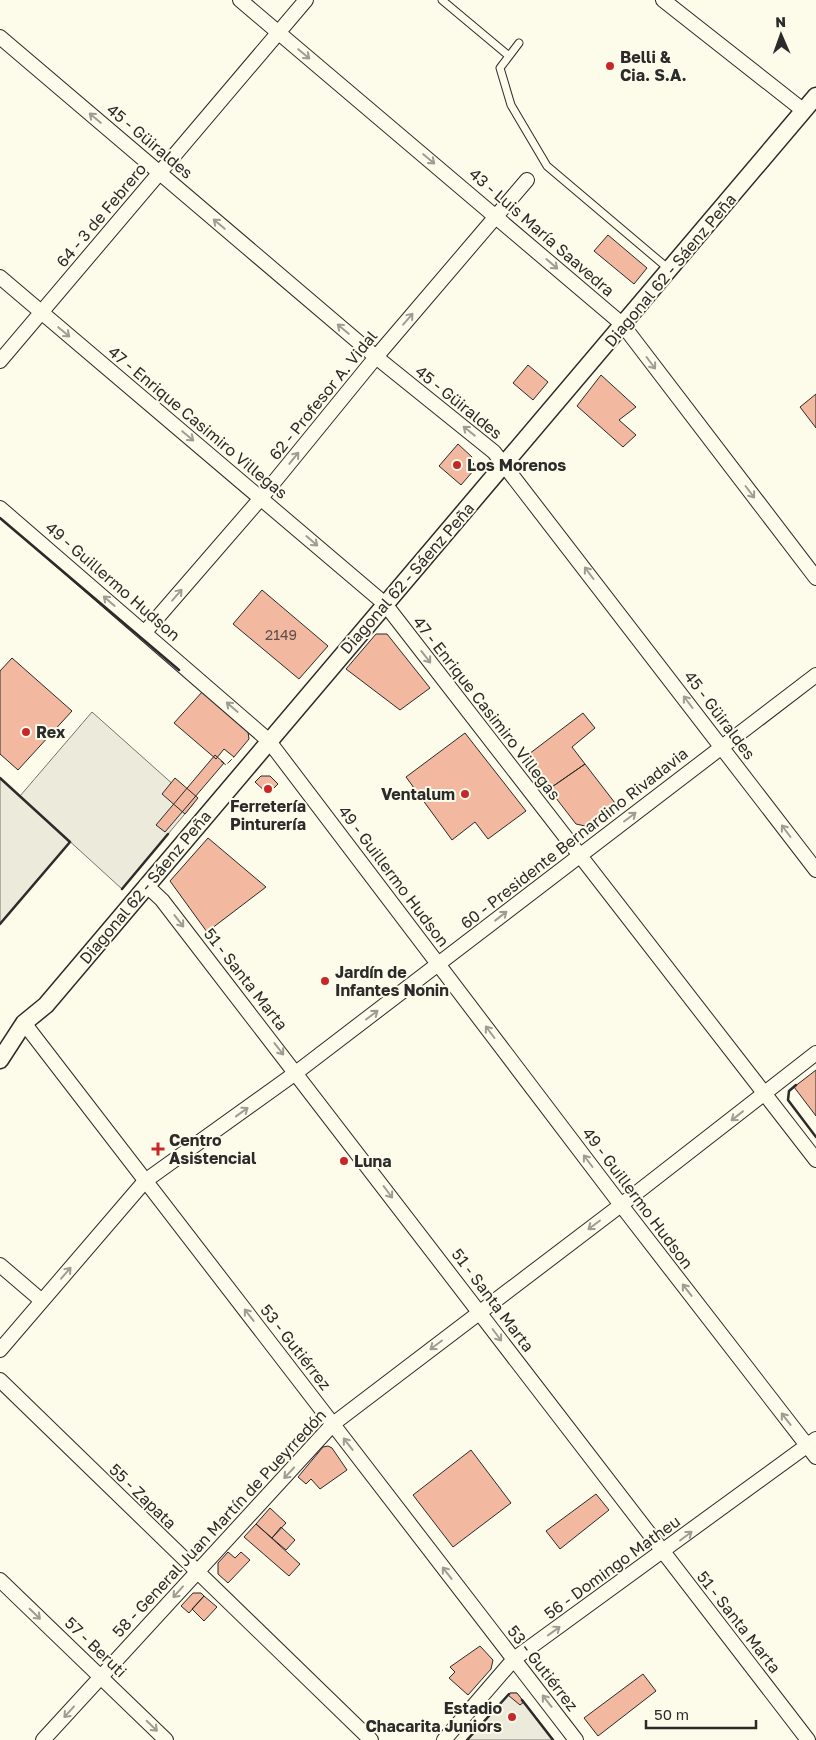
<svg xmlns="http://www.w3.org/2000/svg" width="816" height="1740" font-family="'Golos Text',sans-serif">
<rect width="100%" height="100%" fill="#fdfbea"/>
<path fill="#ecebdb" stroke="#74746e" d="M0 778 70 842 0 924Z
M510 1693H517L554 1740H467Z"/>
<path fill="#eceadb" stroke="#74746e" d="M92 712 194 803 122 889 20 796Z"/>
<path fill="#f2b8a0" stroke="#2b2b2b" d="M608 235 647 268 634 284 594 251Z
M528 365 548 382 533 400 513 383Z
M601 375 636 407 619 420 636 435 623 447 577 406Z
M816 394V428L800 407Z
M458 444 472 457 470 460 474 464 471 468 474 470 461 485 439 466Z
M262 590 328 646 299 679 233 624Z
M376 634H387L430 688 400 710 346 669Z
M12 658 72 711 18 770 0 754V671Z
M203 691 248 732 249 739 234 757 224 749 216 759 174 723Z
M583 713 595 728 572 747 585 764 549 789 525 757Z
M465 733 526 811 488 839 475 822 452 840 406 777Z
M215 755 224 763 165 832 156 825Z
M585 764 615 803 585 826 576 824 549 789Z
M261 776H270L278 784 268 794 255 782Z
M175 778 198 798 185 814 162 794Z
M208 838 266 887 207 932 170 881Z
M816 1070V1116L794 1087Z
M328 1446 332 1448 347 1470 320 1489 311 1479 306 1484 298 1477 323 1447Z
M471 1450 511 1503 453 1547 413 1495Z
M596 1494 609 1510 560 1549 546 1531Z
M270 1508 286 1523 272 1538 256 1524Z
M256 1524 300 1564 289 1576 244 1537Z
M281 1527 295 1540 286 1550 272 1538Z
M228 1552 235 1558 241 1552 250 1560 228 1583 218 1574V1563Z
M193 1593H201L204 1596 189 1613 181 1606Z
M204 1596 217 1607 204 1621 192 1609Z
M480 1646 493 1660 491 1669 468 1695 449 1678 455 1672 450 1667Z
M643 1674 656 1691 598 1736 584 1718Z
M510 1693H517L524 1702 520 1705 508 1695Z"/>
<g fill="none" stroke-linecap="round" stroke-linejoin="round">
<g stroke="#2b2b2b" stroke-width="9">
<path id="service" d="M442 0 509 56
M519 43 500 68 511 105 547 166 670 270"/>
</g>
<g stroke="#2b2b2b" stroke-width="16">
<path id="minor" d="M240 0 622 324 816 578
M663 0 804 111
M0 37 376 357 494 452 816 870
M0 277 385 604 816 1160
M0 361 306 0
M0 508 268 740 621 1205 816 1457
M145 632 261 498 376 357 527 180
M146 885 162 900 808 1740
M24 1023 576 1740
M0 1265 42 1301
M0 1350 145 1181 297 1072 816 675
M0 1380 371 1740
M0 1580 166 1740
M43 1740 333 1424 621 1205 816 1053
M444 1740 514 1659 816 1439"/>
</g>
<g stroke="#2b2b2b" stroke-width="19">
<path id="tertiary" d="M0 1060 24 1023 46 1005 816 96"/>
</g>
<use href="#service" stroke="#fdfbea" stroke-width="7"/>
<use href="#minor" stroke="#fdfbea" stroke-width="14"/>
<use href="#tertiary" stroke="#fdfbea" stroke-width="16"/>
<path stroke="#2b2b2b" stroke-width="1" stroke-dasharray="6 2.5" stroke-linecap="butt" d="M221 761 226 765 234 757"/>
<path stroke="#2b2b2b" stroke-width="2.5" d="M0 518 179 670
M0 778 70 842 0 924
M122 889 168 834
M796 1085 789 1091 788 1100 816 1137
M522 1700 553 1740
M467 1740 509 1694"/>
</g>
<defs><path id="oneway-shaft" d="M-6 0H5M1.5-3L5.5 0L1.5 3" fill="none" stroke-width="1.6" stroke-linecap="round" stroke-linejoin="round" transform="scale(1.25)"/></defs>
<g stroke="#9e9d94">
<use href="#oneway-shaft" transform="translate(304 54) rotate(40)"/>
<use href="#oneway-shaft" transform="translate(95 118) rotate(-140)"/>
<use href="#oneway-shaft" transform="translate(429 159) rotate(40)"/>
<use href="#oneway-shaft" transform="translate(219 224) rotate(-140)"/>
<use href="#oneway-shaft" transform="translate(552 264) rotate(41)"/>
<use href="#oneway-shaft" transform="translate(408 319) rotate(-49)"/>
<use href="#oneway-shaft" transform="translate(343 329) rotate(-140)"/>
<use href="#oneway-shaft" transform="translate(64 332) rotate(40)"/>
<use href="#oneway-shaft" transform="translate(651 363) rotate(53)"/>
<use href="#oneway-shaft" transform="translate(469 431) rotate(-141)"/>
<use href="#oneway-shaft" transform="translate(188 436) rotate(40)"/>
<use href="#oneway-shaft" transform="translate(294 458) rotate(-51)"/>
<use href="#oneway-shaft" transform="translate(750 492) rotate(53)"/>
<use href="#oneway-shaft" transform="translate(312 541) rotate(41)"/>
<use href="#oneway-shaft" transform="translate(589 573) rotate(-127)"/>
<use href="#oneway-shaft" transform="translate(177 595) rotate(-49)"/>
<use href="#oneway-shaft" transform="translate(109 601) rotate(-139)"/>
<use href="#oneway-shaft" transform="translate(426 657) rotate(52)"/>
<use href="#oneway-shaft" transform="translate(688 702) rotate(-127)"/>
<use href="#oneway-shaft" transform="translate(232 707) rotate(-139)"/>
<use href="#oneway-shaft" transform="translate(630 817) rotate(-37)"/>
<use href="#oneway-shaft" transform="translate(786 831) rotate(-127)"/>
<use href="#oneway-shaft" transform="translate(501 916) rotate(-38)"/>
<use href="#oneway-shaft" transform="translate(179 921) rotate(52)"/>
<use href="#oneway-shaft" transform="translate(372 1015) rotate(-37)"/>
<use href="#oneway-shaft" transform="translate(490 1032) rotate(-127)"/>
<use href="#oneway-shaft" transform="translate(279 1049) rotate(52)"/>
<use href="#oneway-shaft" transform="translate(242 1112) rotate(-36)"/>
<use href="#oneway-shaft" transform="translate(737 1116) rotate(142)"/>
<use href="#oneway-shaft" transform="translate(588 1161) rotate(-127)"/>
<use href="#oneway-shaft" transform="translate(388 1192) rotate(53)"/>
<use href="#oneway-shaft" transform="translate(594 1225) rotate(143)"/>
<use href="#oneway-shaft" transform="translate(66 1273) rotate(-49)"/>
<use href="#oneway-shaft" transform="translate(687 1290) rotate(-128)"/>
<use href="#oneway-shaft" transform="translate(249 1315) rotate(-128)"/>
<use href="#oneway-shaft" transform="translate(497 1335) rotate(53)"/>
<use href="#oneway-shaft" transform="translate(436 1345) rotate(143)"/>
<use href="#oneway-shaft" transform="translate(786 1419) rotate(-128)"/>
<use href="#oneway-shaft" transform="translate(348 1444) rotate(-128)"/>
<use href="#oneway-shaft" transform="translate(289 1473) rotate(133)"/>
<use href="#oneway-shaft" transform="translate(686 1536) rotate(-37)"/>
<use href="#oneway-shaft" transform="translate(447 1573) rotate(-128)"/>
<use href="#oneway-shaft" transform="translate(178 1592) rotate(132)"/>
<use href="#oneway-shaft" transform="translate(35 1614) rotate(44)"/>
<use href="#oneway-shaft" transform="translate(554 1631) rotate(-36)"/>
<use href="#oneway-shaft" transform="translate(547 1701) rotate(-128)"/>
<use href="#oneway-shaft" transform="translate(69 1712) rotate(132)"/>
<use href="#oneway-shaft" transform="translate(152 1726) rotate(44)"/>
</g>
<g fill="#c62828" stroke="#fdfbea" stroke-width="2">
<circle cx="610" cy="66" r="5"/>
<circle cx="457" cy="465" r="5"/>
<circle cx="26" cy="732" r="5"/>
<circle cx="268" cy="789" r="5"/>
<circle cx="465" cy="794" r="5"/>
<circle cx="325" cy="981" r="5"/>
<path d="M155.5 1141.5h5v5h5v5h-5v5h-5v-5h-5v-5h5z"/>
<circle cx="344" cy="1161" r="5"/>
<circle cx="512" cy="1717" r="5"/>
</g>
<g text-anchor="middle" stroke-width="4" stroke-linejoin="round" paint-order="stroke">
<g font-size="14" fill="#5d4e48">
<text x="281" y="640">2149</text>
</g>
<g font-size="16" font-weight="bold" fill="#2b2b2b" stroke="#fdfbea" text-anchor="start">
<text x="620" y="63">Belli &amp;<tspan x="620" dy="18">Cia. S.A.</tspan></text>
<text x="467" y="471">Los Morenos</text>
<text x="36" y="738">Rex</text>
<text x="455" y="800" text-anchor="end">Ventalum</text>
<text x="268" y="812" text-anchor="middle">Ferretería<tspan x="268" dy="18">Pinturería</tspan></text>
<text x="335" y="978">Jardín de<tspan x="335" dy="18">Infantes Nonin</tspan></text>
<text x="169" y="1146">Centro<tspan x="169" dy="18">Asistencial</tspan></text>
<text x="354" y="1167">Luna</text>
<text x="502" y="1714" text-anchor="end">Estadio<tspan x="502" dy="18">Chacarita Juniors</tspan></text>
</g>
<g font-size="16" fill="#2b2b2b" stroke="#fdfbea">
<text transform="translate(150 141) rotate(40)" y="6">45 - Güiraldes</text>
<text transform="translate(101 215) rotate(-50)" y="6">64 - 3 de Febrero</text>
<text transform="translate(542 232) rotate(41)" y="6">43 - Luis María Saavedra</text>
<text transform="translate(670 270) rotate(-50)" y="6">Diagonal 62 - Sáenz Peña</text>
<text transform="translate(323 395) rotate(-51)" y="6">62 - Profesor A. Vidal</text>
<text transform="translate(459 402) rotate(39)" y="6">45 - Güiraldes</text>
<text transform="translate(198 422) rotate(40)" y="6">47 - Enrique Casimiro Villegas</text>
<text transform="translate(407 578) rotate(-49)" y="6">Diagonal 62 - Sáenz Peña</text>
<text transform="translate(113 581) rotate(41)" y="6">49 - Guillermo Hudson</text>
<text transform="translate(487 708) rotate(52)" y="6">47 - Enrique Casimiro Villegas</text>
<text transform="translate(720 715) rotate(53)" y="6">45 - Güiraldes</text>
<text transform="translate(574 838) rotate(-38)" y="6">60 - Presidente Bernardino Rivadavia</text>
<text transform="translate(394 876) rotate(53)" y="6">49 - Guillermo Hudson</text>
<text transform="translate(145 887) rotate(-50)" y="6">Diagonal 62 - Sáenz Peña</text>
<text transform="translate(246 979) rotate(52)" y="6">51 - Santa Marta</text>
<text transform="translate(638 1198) rotate(53)" y="6">49 - Guillermo Hudson</text>
<text transform="translate(493 1300) rotate(53)" y="6">51 - Santa Marta</text>
<text transform="translate(296 1347) rotate(52)" y="6">53 - Gutiérrez</text>
<text transform="translate(143 1496) rotate(44)" y="6">55 - Zapata</text>
<text transform="translate(219 1523) rotate(-47)" y="6">58 - General Juan Martín de Pueyrredón</text>
<text transform="translate(612 1567) rotate(-36)" y="6">56 - Domingo Matheu</text>
<text transform="translate(739 1622) rotate(52)" y="6">51 - Santa Marta</text>
<text transform="translate(96 1647) rotate(44)" y="6">57 - Beruti</text>
<text transform="translate(543 1668) rotate(52)" y="6">53 - Gutiérrez</text>
</g>
</g>
<g transform="translate(781 35) rotate(358)" stroke="#fdfbea" stroke-width="4" paint-order="stroke">
<path d="M0-4L9 19L0 12L-9 19Z" fill="#2b2b2b"/>
<text y="-8" font-size="14" font-weight="bold" text-anchor="middle" fill="#2b2b2b">N</text>
</g>
<path d="M646 1720v8h110v-8" fill="none" stroke="#2b2b2b" stroke-width="2.5"/>
<text x="654" y="1720" font-size="15" fill="#2b2b2b" stroke="#fdfbea" stroke-width="4" paint-order="stroke">50 m</text>
</svg>
